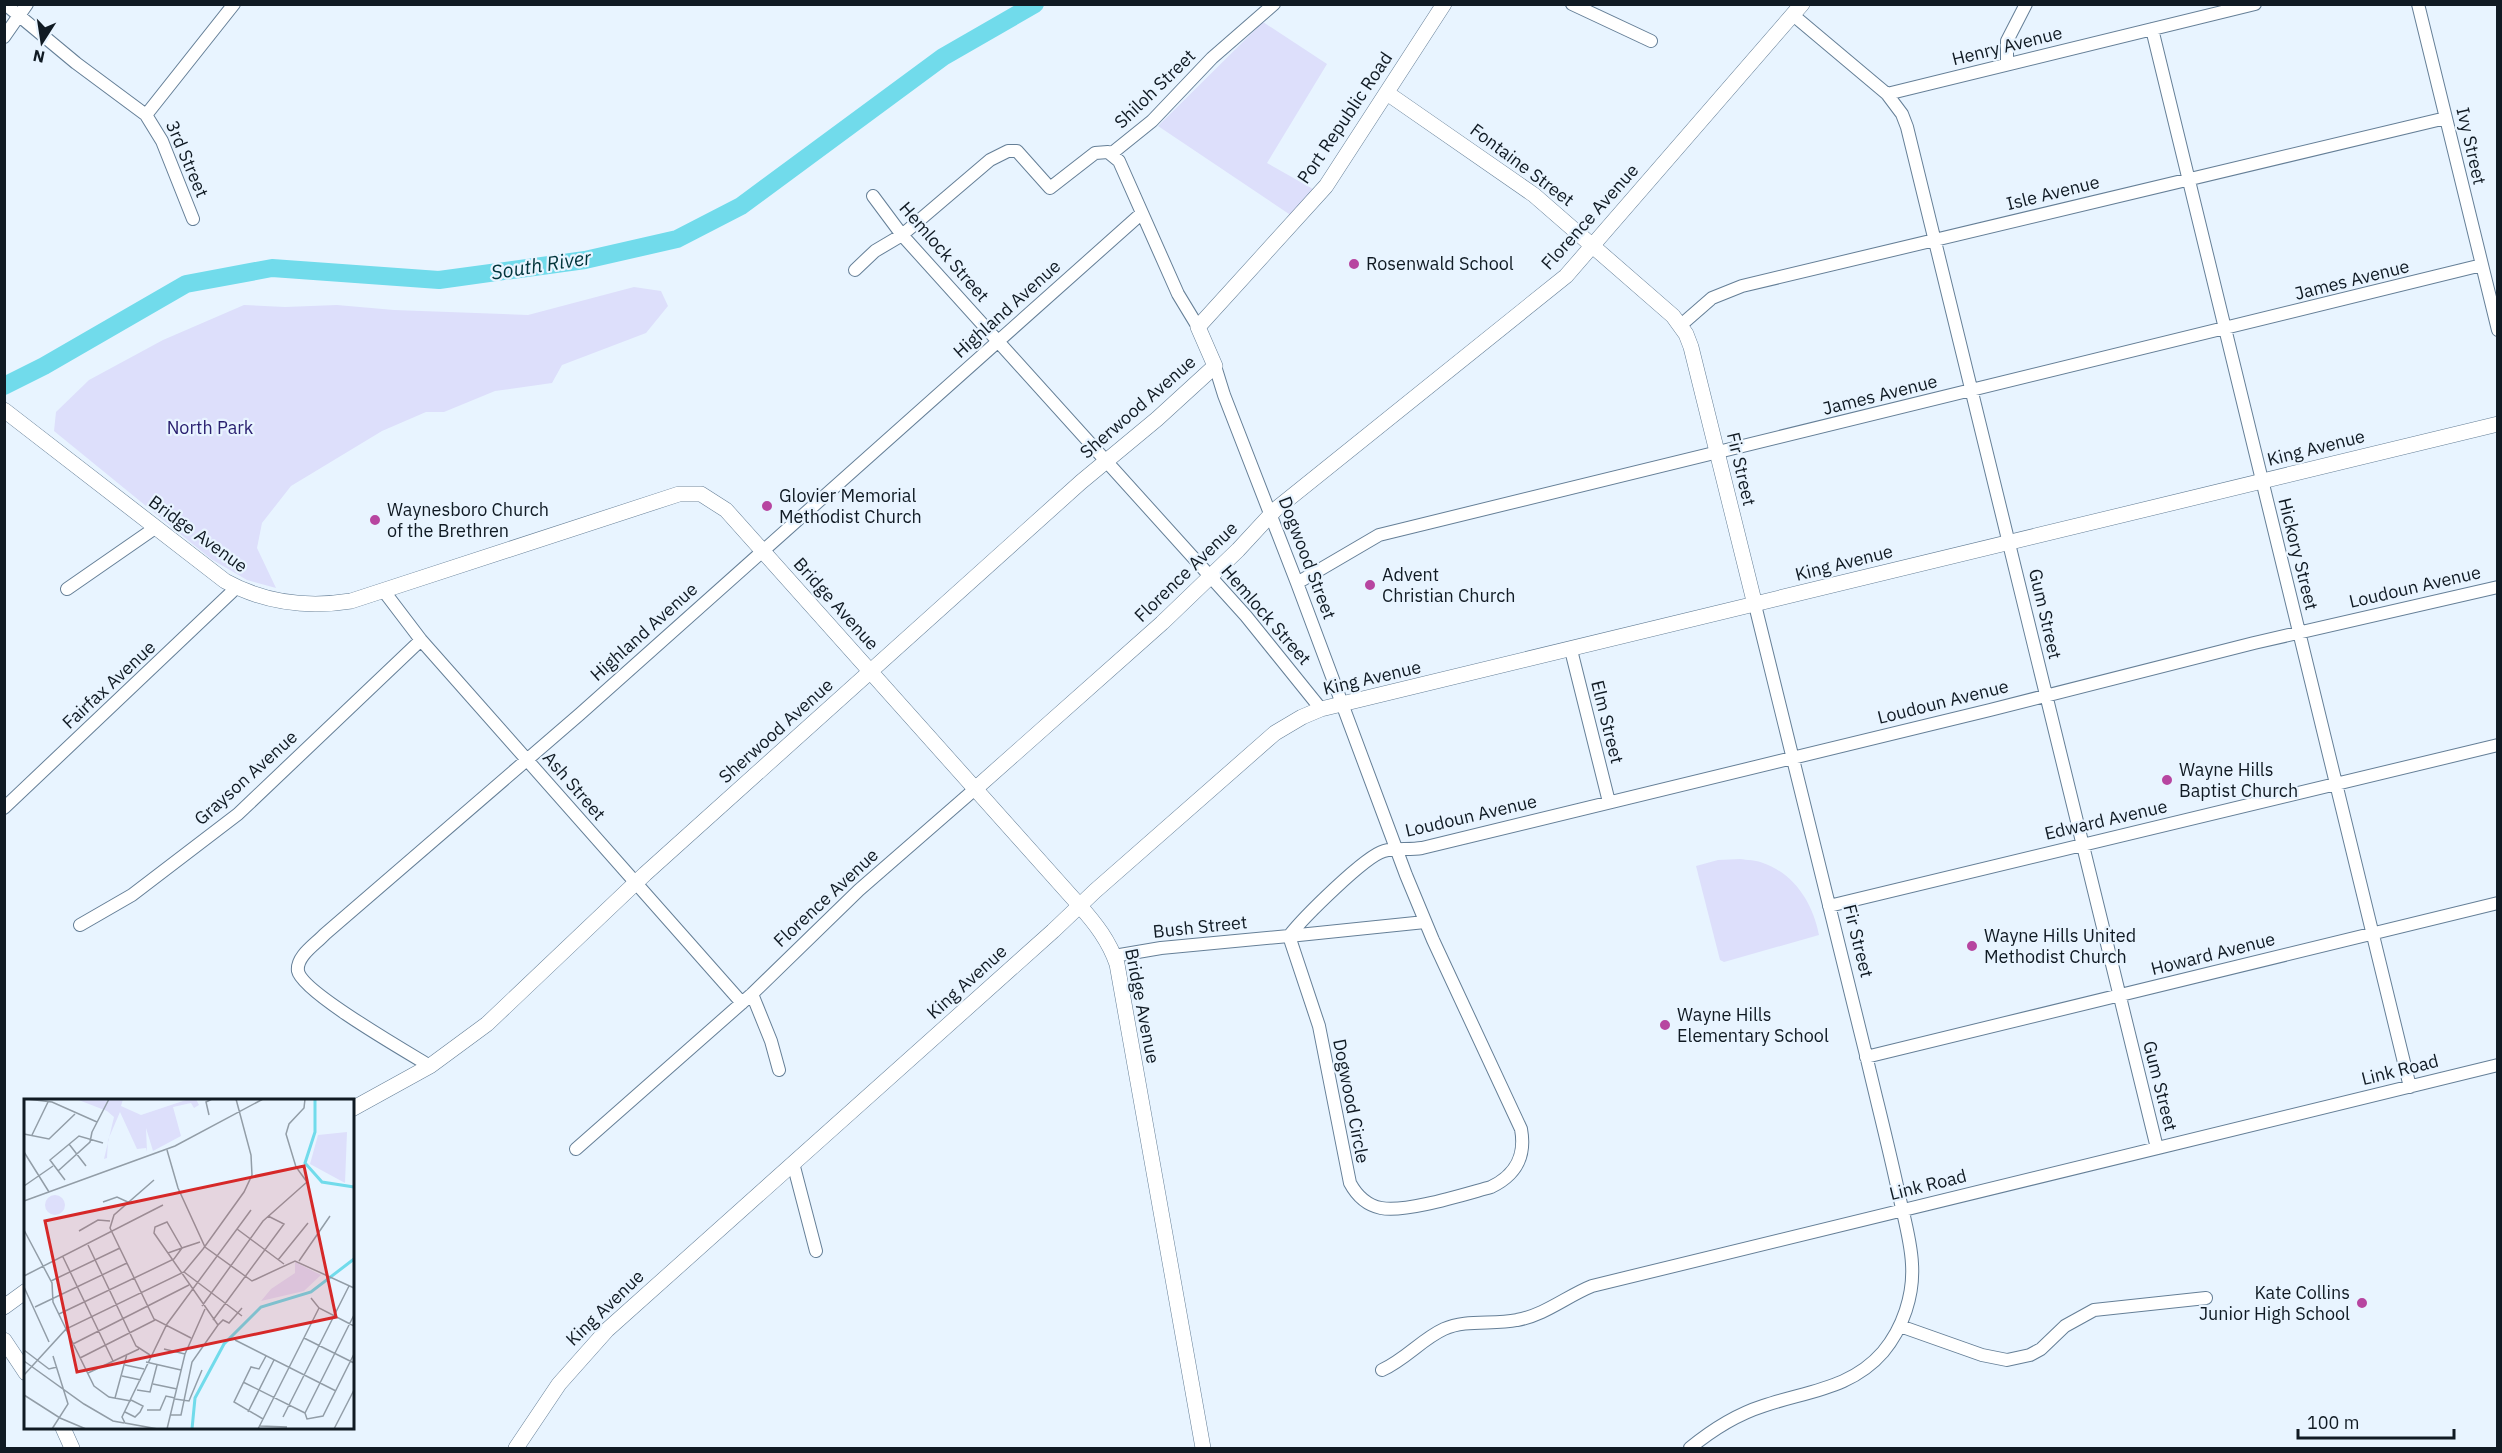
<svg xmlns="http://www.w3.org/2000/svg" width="2502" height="1453" font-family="'IBM Plex Sans',sans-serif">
<rect width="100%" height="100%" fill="#e8f4ff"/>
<path fill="#dddffb" d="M1263 22 1327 64 1267 163 1313 189 1292 216 1158 126Z
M634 287 661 291 668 306 646 333 562 365 552 383 495 391 444 412H426L382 431 291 486 262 523 257 548 276 588 247 580 211 559 54 431 56 412 89 380 163 340 244 305 285 307 337 305 394 310 528 315Z
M1740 859C1747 860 1756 860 1763 863 1795 874 1813 904 1819 935L1724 962 1720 960 1696 866 1718 860Z"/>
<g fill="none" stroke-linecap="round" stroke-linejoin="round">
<path stroke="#71dbeb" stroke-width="18" d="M4 386 44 366 186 284 272 268 439 280 585 260 677 239 741 206 943 57 1035 4"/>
<g stroke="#657f97" stroke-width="14">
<path id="minor" d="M5 4 76 63 146 115 162 141 193 219
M1572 4 1651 41
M2418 4 2498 330
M1793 15 1887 94 1902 114 1907 127 2157 1148
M2152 29 2410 1087
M4 37 27 4
M2007 64V41L2026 4
M1887 94 2255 4
M146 115 234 4
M1111 154 1152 121 1212 58 1274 4
M873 196 902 235 1246 616 1321 709
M855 270 875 251 902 235 990 160 1008 151H1017L1050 188 1095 153 1108 152 1119 161 1178 294 1198 327
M1681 325 1712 298 1742 286 2446 118
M1215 366 1224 395 1297 583 1406 875 1433 940 1521 1129C1526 1156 1516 1175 1491 1187 1465 1194 1406 1213 1381 1208 1366 1205 1357 1196 1350 1183L1319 1026 1289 936 1425 922
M1297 583 1379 535 2482 265
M67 589 155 528
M383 590 421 640 742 1003
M1571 650 1609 802
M4 808 236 588
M1829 906 2498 745
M80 925 132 895 238 814 421 640
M1114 956 1161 948 1289 936C1303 918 1365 856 1384 851 1395 848 1409 850 1422 848L1990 710 2254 643 2498 587
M752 994 771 1041 779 1070
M1866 1057 2498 903
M430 1066C407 1052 302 992 298 971 296 956 316 944 325 934L580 714 1142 213
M576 1149 752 994 859 890 975 789
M793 1163 816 1251
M1900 1326 1982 1355 2007 1360 2030 1355 2041 1349 2065 1326 2094 1310 2206 1298
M1382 1370C1406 1359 1422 1339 1444 1329 1466 1319 1493 1325 1517 1320 1545 1315 1567 1296 1592 1286L2498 1065
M1690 1448C1712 1430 1735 1415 1763 1406 1807 1391 1851 1389 1883 1352 1903 1328 1914 1295 1912 1264 1911 1241 1904 1218 1899 1195 1889 1148 1877 1102 1866 1055 1829 905 1792 755 1755 605"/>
</g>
<g stroke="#657f97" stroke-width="16">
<path id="tertiary" d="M1387 93 1534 195 1673 316 1686 334 1691 347 1755 605
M4 410 225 581C265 603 307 608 351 601L679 494H701L726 510 1079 905C1096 924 1109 941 1117 964L1203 1448
M975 789 1162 623 1238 550 1276 509 1566 276 1802 4
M352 1109 430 1066 487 1024 645 874 1081 482 1157 419 1215 366 1198 327 1326 186 1444 4
M4 1307 26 1291
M4 1340 26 1373
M63 1428 72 1448
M516 1448 559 1384 607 1330 1053 931 1095 891 1275 733 1302 717 1321 709 2498 424"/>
</g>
<use href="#minor" stroke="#fff" stroke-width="12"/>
<use href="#tertiary" stroke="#fff" stroke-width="15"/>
</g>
<g fill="#b745a0" stroke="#e8f4ff" stroke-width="2">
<circle cx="1354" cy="264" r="6"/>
<circle cx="767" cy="506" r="6"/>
<circle cx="375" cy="520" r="6"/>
<circle cx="1370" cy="585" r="6"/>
<circle cx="2167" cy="780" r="6"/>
<circle cx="1972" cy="946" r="6"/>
<circle cx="1665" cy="1025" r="6"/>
<circle cx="2362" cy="1303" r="6"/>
</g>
<g text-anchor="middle" stroke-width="4.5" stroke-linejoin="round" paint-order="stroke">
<g font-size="18" fill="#101a23" stroke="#e8f4ff">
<text transform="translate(2007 46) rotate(-14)" y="6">Henry Avenue</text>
<text transform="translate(1155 89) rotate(-44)" y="6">Shiloh Street</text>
<text transform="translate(1345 118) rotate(-56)" y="6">Port Republic Road</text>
<text transform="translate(2471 146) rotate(77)" y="6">Ivy Street</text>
<text transform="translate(187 159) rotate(67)" y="6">3rd Street</text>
<text transform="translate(1522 165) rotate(37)" y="6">Fontaine Street</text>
<text transform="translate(2053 193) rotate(-14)" y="6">Isle Avenue</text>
<text transform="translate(1590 217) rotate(-48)" y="6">Florence Avenue</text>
<text transform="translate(944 252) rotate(49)" y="6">Hemlock Street</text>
<text transform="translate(2352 280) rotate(-14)" y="6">James Avenue</text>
<text transform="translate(1007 309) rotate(-42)" y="6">Highland Avenue</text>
<text transform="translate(1880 395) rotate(-14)" y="6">James Avenue</text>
<text transform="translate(1138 407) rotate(-41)" y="6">Sherwood Avenue</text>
<text transform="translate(2316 448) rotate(-14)" y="6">King Avenue</text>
<text transform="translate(1741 469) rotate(77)" y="6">Fir Street</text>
<text transform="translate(198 534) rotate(36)" y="6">Bridge Avenue</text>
<text transform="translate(2298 554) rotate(76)" y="6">Hickory Street</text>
<text transform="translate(1307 558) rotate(69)" y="6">Dogwood Street</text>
<text transform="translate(1844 563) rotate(-14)" y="6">King Avenue</text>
<text transform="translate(1186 572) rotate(-44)" y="6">Florence Avenue</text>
<text transform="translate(2415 587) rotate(-13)" y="6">Loudoun Avenue</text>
<text transform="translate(836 604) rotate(48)" y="6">Bridge Avenue</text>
<text transform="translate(2045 614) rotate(77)" y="6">Gum Street</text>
<text transform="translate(1266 615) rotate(49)" y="6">Hemlock Street</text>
<text transform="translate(644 632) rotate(-42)" y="6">Highland Avenue</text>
<text transform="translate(1372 678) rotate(-13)" y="6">King Avenue</text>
<text transform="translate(109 685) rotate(-43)" y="6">Fairfax Avenue</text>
<text transform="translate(1943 702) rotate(-14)" y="6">Loudoun Avenue</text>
<text transform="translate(1607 722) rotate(76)" y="6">Elm Street</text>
<text transform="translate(776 731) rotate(-42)" y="6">Sherwood Avenue</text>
<text transform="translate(246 778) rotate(-42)" y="6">Grayson Avenue</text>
<text transform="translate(574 786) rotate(49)" y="6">Ash Street</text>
<text transform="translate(1471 816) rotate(-13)" y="6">Loudoun Avenue</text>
<text transform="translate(2106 820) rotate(-13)" y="6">Edward Avenue</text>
<text transform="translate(826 898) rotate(-43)" y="6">Florence Avenue</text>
<text transform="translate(1200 927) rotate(-6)" y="6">Bush Street</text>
<text transform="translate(1858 941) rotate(76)" y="6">Fir Street</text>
<text transform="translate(2213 954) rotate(-14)" y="6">Howard Avenue</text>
<text transform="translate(967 982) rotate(-42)" y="6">King Avenue</text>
<text transform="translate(1142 1006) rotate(79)" y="6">Bridge Avenue</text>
<text transform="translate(2400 1070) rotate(-14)" y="6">Link Road</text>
<text transform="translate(2160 1086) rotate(76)" y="6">Gum Street</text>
<text transform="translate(1351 1101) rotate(79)" y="6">Dogwood Circle</text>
<text transform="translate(1928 1185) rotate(-14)" y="6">Link Road</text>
<text transform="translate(605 1308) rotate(-44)" y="6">King Avenue</text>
</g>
<g font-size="18" fill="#101a23" stroke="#e8f4ff" text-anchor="start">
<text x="1366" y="270">Rosenwald School</text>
<text x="779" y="502">Glovier Memorial<tspan x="779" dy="21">Methodist Church</tspan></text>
<text x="387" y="516">Waynesboro Church<tspan x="387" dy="21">of the Brethren</tspan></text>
<text x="1382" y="581">Advent<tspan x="1382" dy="21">Christian Church</tspan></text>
<text x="2179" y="776">Wayne Hills<tspan x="2179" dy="21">Baptist Church</tspan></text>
<text x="1984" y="942">Wayne Hills United<tspan x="1984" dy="21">Methodist Church</tspan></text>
<text x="1677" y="1021">Wayne Hills<tspan x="1677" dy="21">Elementary School</tspan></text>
<text x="2350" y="1299" text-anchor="end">Kate Collins<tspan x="2350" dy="21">Junior High School</tspan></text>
</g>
<g font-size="18" fill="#2a2070" stroke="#e8f4ff">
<text x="210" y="434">North Park</text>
</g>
<g font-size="20" font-style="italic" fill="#00343b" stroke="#e8f4ff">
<text transform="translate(541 265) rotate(-9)" y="7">South River</text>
</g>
</g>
<g transform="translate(24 1099)">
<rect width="330" height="330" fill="#e8f4ff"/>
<path d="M52 0H99L97 7 117 16 165 0H172L175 6 170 9 167 4 149 8 157 37 129 52 122 29 123 53 122 49 113 50 96 13 84 41 83 59 80 60 90 18 83 12ZM323 33 321 84 286 65 294 36ZM21 106a10 10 0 1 1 20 0a10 10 0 1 1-20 0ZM271 163 297 176 280 192 237 202 247 190 271 174Z" fill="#dddffb"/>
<path fill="none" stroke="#71dbeb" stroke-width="3" d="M291 0V33L281 64 298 83 330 88M168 330 171 299 200 245 237 208 287 193 330 160"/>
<path fill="none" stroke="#929da7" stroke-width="1.5" d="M3 0 28 3 73 23M185 16 182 3 188 0M68 33 85 0M0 35 25 40 51 15M8 36 24 3M45 45 62 67M143 51 154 89 181 148 228 182 271 162 330 189M0 53 25 93M34 72 66 43 68 33M41 81 26 61 55 37 79 44M130 81 90 116 86 129 130 220 167 239M0 87 29 67M0 102 151 47 239 0M79 103 93 98 106 104M213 130 260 165M0 131 28 184 29 203 42 230 0 276M55 132 74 121 86 122M64 146 112 247 126 256M144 154 158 149 143 123 131 128 130 134 194 226M39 158 89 262M254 161 284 124M275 162 306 117M160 173 218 217M0 177 139 106M27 182 96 149M0 188 25 243M287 199 295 209 330 227M178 207 239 122 283 83 272 68 262 35 265 25 280 9 281 0M11 208 103 164M35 215 150 160 158 149 176 143M189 221 260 125 244 117M280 239 330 264M211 241 312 292M49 245 165 186M140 250 161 255M0 251 25 270 33 268M56 259 131 221M0 262 60 305 89 322 100 324M122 263 157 271M101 266 120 270M64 274 115 250M98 277 117 281M219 283 281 314M129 285 153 290M113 291 126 293 133 266M0 296 36 319 62 330M91 299 103 255M151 300 165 302 178 271M107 302 85 298 70 287 42 230 160 173 179 150 220 93 228 76 227 56 212 0M123 311H136L142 297 151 299M101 313 111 318 116 313 119 307 107 301M224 313 250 261M281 314 330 216M281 314 283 320 299 317 330 255M147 316H157L168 263 194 226 199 221 205 224 218 209M259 318 325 187M239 320 210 303 227 268 235 270 242 257M236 327 263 328M28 330 44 305 29 257M134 330 101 324 98 318 143 225 227 111M143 330 161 255 181 210M234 330 295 209M310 330 330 291"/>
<path fill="#d62828" fill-opacity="0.15" stroke="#d62828" stroke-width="3" d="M280 67 312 218 53 273 21 122Z"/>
<rect width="330" height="330" fill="none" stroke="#101a23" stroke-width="3"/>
</g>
<rect width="2502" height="1453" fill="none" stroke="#101a23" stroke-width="12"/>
<g transform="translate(42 42) rotate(192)" stroke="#e8f4ff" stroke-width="4.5" paint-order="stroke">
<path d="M0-4.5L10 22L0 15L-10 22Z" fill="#101a23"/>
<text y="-9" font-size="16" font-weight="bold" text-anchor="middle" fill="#101a23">N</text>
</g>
<path d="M2298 1429v9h156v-9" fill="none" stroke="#101a23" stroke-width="3"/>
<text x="2307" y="1429" font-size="18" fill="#101a23" stroke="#e8f4ff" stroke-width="4.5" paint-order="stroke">100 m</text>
</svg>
